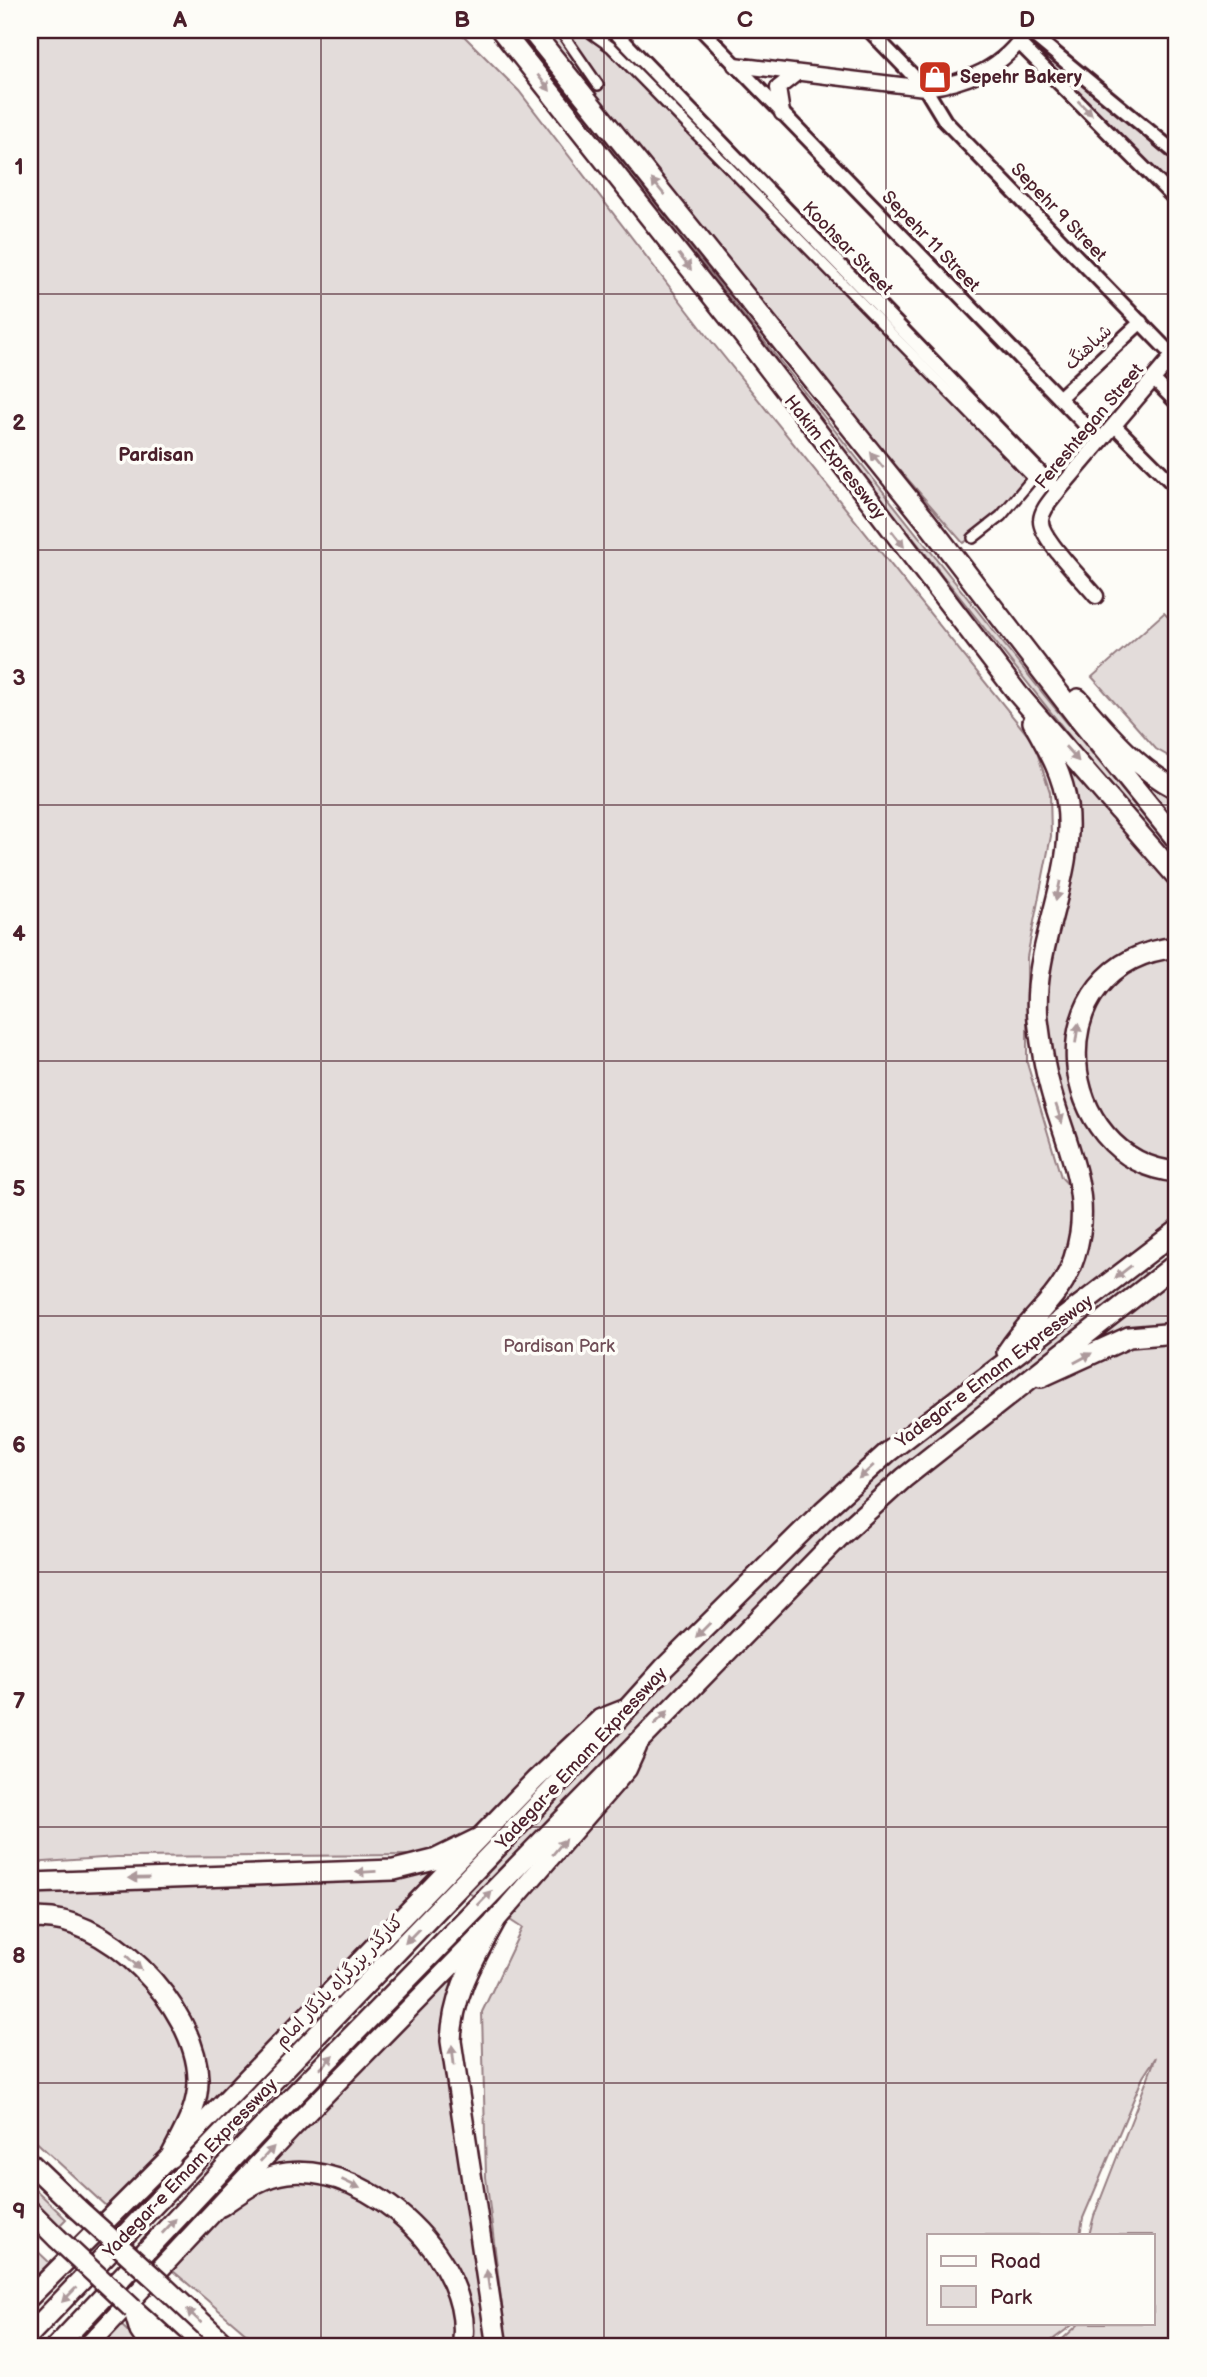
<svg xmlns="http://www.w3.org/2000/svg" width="1207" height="2377" font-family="'Balsamiq Sans','Playpen Sans Arabic',sans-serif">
<rect width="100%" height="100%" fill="#fdfcf7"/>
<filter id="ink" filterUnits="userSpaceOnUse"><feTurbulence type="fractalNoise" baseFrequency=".0143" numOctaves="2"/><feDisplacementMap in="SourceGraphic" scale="14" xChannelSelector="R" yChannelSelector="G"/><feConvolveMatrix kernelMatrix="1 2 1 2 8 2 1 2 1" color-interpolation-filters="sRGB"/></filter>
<g filter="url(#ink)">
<path fill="#e3dcda" stroke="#967e82" stroke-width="2" d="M30 30H458L519 91 712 342 1034 743 1050 792 1051 836 1027 957V1063L1061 1177 1087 1206 1052 1068 1045 994 1064 894 1058 753 1177 889V942L1084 995 1085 1112 1177 1178V1219L1130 1256 1158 1288 1177 1272V2347H1054L1080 2323H1153V2235H1089L1094 2216 1156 2057 1143 2077 1083 2218 1080 2235H929V2323H1075L1043 2347H507L486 2177 482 2012 522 1928 437 1872 193 2129 204 2083 135 1956 30 1914V1888L430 1867 412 1855 117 1857 30 1863Z
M511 30H518L1045 696 1177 857V866L1095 768Z
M543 30H595L730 169 1040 473 973 537 963 543 808 364Z
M1044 52 1177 165V193L1039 56Z
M1164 613 1177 626V761L1156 749 1092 677Z
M1112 744 1177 795V829Z
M1177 954V1166L1141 1155 1103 1120 1084 1071 1086 1022 1120 972Z
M30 1924H55L116 1953 183 2031 195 2089 163 2152 108 2208 30 2136Z
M483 1936 449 2008 493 2347H467L463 2292 364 2181 332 2167 298 2164 262 2172Z
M279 2179 342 2184 403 2225 450 2289 458 2347H262L173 2271 206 2229 233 2202Z
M30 2184 66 2219 59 2226 30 2198Z
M30 2244 51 2264 30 2287Z
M118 2322 144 2347H94Z"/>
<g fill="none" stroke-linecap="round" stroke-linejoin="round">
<g stroke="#4a1f2b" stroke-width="14">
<path id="pedestrian" d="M560 30 598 85
M587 30 611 47 1033 478 1001 516 973 538"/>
</g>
<g stroke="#4a1f2b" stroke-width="18">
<path id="minor" d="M613 30 1058 491
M702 30 1101 441
M869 30 925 88 945 121 1173 356
M1027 30 1177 154
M1019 43 1177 201
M1154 380 1177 403
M1059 398 1141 322
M1115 426 1177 488"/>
</g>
<g stroke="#4a1f2b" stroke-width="19">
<path id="tertiary" d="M735 65 925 88C967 83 1004 68 1027 30
M782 113 778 88 797 73
M1096 596C1084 581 1039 537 1041 520 1042 509 1052 499 1058 491L1177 351"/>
</g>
<g stroke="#4a1f2b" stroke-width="23">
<path id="primary" d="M30 2297 191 2136 535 1780 600 1719 628 1708
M87 2347 293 2127 495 1921 627 1769 637 1747"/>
</g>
<g stroke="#4a1f2b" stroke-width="24">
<path id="trunk" d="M501 30 744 336 1018 694 1177 877
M531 30 927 522 1075 714 1177 840
M1078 699C1108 734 1136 768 1177 789
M1177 947C1031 962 1055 1161 1177 1172
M1007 1352C1038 1305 1070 1296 1080 1233 1088 1180 1061 1133 1049 1083 1043 1063 1041 1041 1038 1020 1031 947 1076 878 1067 805 1063 774 1048 749 1033 722
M1041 1377 1129 1337 1177 1333
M30 1883 394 1870 434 1860 477 1839
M30 1919C104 1909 196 2007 198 2078 199 2108 183 2132 170 2158
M495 1921C473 1962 453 1993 451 2041L497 2347
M30 2163 78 2209
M221 2206C241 2192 261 2176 287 2173 370 2163 477 2262 462 2347
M30 2211 57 2238
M161 2284 228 2347
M133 2309 175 2347
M135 2314 140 2331 151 2347
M30 2334 579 1762 664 1668 823 1511 887 1453 1177 1231
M56 2347 260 2130 841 1535 904 1478 1177 1263"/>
</g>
<use href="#pedestrian" stroke="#fdfcf7" stroke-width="9"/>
<use href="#minor" stroke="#fdfcf7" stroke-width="12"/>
<use href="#tertiary" stroke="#fdfcf7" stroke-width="14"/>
<use href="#primary" stroke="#fdfcf7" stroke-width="18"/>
<use href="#trunk" stroke="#fdfcf7" stroke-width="19"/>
<g stroke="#4a1f2b" stroke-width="24" stroke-linecap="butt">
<path id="trunk-bridge" d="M78 2209 161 2284
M57 2238 133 2309"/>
</g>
<use href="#trunk-bridge" stroke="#fdfcf7" stroke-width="19"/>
</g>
<defs><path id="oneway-solid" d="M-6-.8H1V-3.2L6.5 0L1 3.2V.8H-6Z" transform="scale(1.75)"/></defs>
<g fill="#ac999b">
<use href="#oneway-solid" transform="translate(544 83) rotate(52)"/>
<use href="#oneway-solid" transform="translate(1085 108) rotate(45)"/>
<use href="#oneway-solid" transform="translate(658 187) rotate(-129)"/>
<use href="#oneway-solid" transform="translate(685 262) rotate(52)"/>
<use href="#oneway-solid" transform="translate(877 460) rotate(-129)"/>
<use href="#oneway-solid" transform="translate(898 539) rotate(52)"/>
<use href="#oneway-solid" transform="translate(1072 754) rotate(48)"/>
<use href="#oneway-solid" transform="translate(1058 891) rotate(102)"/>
<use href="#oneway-solid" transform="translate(1077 1033) rotate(-82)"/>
<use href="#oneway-solid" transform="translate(1059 1114) rotate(72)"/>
<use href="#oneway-solid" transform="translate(1123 1272) rotate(142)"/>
<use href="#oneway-solid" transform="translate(1083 1358) rotate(-29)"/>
<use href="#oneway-solid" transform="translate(866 1472) rotate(138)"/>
<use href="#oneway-solid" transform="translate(703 1630) rotate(135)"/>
<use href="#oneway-solid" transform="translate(661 1718) rotate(-44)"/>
<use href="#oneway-solid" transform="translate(559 1847) rotate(-50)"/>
<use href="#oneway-solid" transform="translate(366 1872) rotate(177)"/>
<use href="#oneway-solid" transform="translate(139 1878) rotate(179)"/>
<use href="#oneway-solid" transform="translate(485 1898) rotate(-46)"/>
<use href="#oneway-solid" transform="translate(412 1936) rotate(134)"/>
<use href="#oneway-solid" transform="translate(134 1963) rotate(43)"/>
<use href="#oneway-solid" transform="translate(453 2055) rotate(-96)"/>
<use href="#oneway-solid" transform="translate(327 2062) rotate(-46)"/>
<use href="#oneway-solid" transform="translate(267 2154) rotate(-47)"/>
<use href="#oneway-solid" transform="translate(351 2184) rotate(25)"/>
<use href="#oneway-solid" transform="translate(169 2226) rotate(-47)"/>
<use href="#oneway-solid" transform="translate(488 2280) rotate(-98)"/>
<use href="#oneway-solid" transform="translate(69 2295) rotate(135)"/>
<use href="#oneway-solid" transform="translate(194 2316) rotate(-137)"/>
</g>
</g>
<path fill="none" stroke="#4a1f2b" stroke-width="2" stroke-opacity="0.55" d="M321 30V2347M604 30V2347M886 30V2347M30 294H1177M30 550H1177M30 805H1177M30 1061H1177M30 1316H1177M30 1572H1177M30 1827H1177M30 2083H1177"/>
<defs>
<g id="shop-square" transform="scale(1.75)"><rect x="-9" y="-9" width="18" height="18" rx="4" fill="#c8321e" stroke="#fdfcf7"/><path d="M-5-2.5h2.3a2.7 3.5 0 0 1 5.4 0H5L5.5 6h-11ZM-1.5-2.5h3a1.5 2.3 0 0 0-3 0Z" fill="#fff"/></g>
</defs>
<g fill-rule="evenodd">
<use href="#shop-square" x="935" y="77"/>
</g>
<g text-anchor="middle" stroke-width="7" stroke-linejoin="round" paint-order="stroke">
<g font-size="18" font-weight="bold" fill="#4a1f2b" stroke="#fdfcf7" text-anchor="start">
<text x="960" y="83">Sepehr Bakery</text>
</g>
<g font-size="18" fill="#4a1f2b" stroke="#fdfcf7">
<text transform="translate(1059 212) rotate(46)" y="6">Sepehr 9 Street</text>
<text transform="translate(931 241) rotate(46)" y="6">Sepehr 11 Street</text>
<text transform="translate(848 248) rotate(46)" y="6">Koohsar Street</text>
<text transform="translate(1088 347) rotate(-43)" y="6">شباهنگ</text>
<text transform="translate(1089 426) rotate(-50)" y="6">Fereshtegan Street</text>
<text transform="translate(835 457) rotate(52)" y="6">Hakim Expressway</text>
<text transform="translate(994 1371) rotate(-37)" y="6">Yadegar-e Emam Expressway</text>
<text transform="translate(581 1758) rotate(-47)" y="6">Yadegar-e Emam Expressway</text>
<text transform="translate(339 1981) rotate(-46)" y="6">کنارگذر بزرگراه یادگار امام</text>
<text transform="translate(190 2168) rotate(-46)" y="6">Yadegar-e Emam Expressway</text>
</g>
<g font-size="18" fill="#704e57" stroke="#fdfcf7">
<text x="559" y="1352">Pardisan Park</text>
</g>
<g font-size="19" font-weight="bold" fill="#4a1f2b" stroke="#fdfcf7">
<text x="156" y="461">Pardisan</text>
</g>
</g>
<rect width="1207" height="2377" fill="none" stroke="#fdfcf7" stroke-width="77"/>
<rect x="927" y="2234" width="228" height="91" fill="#fdfcf7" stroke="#b5a4a5" stroke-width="2"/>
<rect x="941" y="2256" width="35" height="10" fill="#fdfcf7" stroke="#b5a4a5" stroke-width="2"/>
<text x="990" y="2268" font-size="21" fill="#4a1f2b">Road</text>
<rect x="941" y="2286" width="35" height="21" fill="#e3dcda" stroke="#b5a4a5" stroke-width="2"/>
<text x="990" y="2304" font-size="21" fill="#4a1f2b">Park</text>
<rect x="38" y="38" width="1130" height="2300" fill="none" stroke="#4a1f2b" stroke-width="2.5"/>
<g font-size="23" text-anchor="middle" font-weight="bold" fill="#4a1f2b">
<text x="180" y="27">A</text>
<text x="462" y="27">B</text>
<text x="745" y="27">C</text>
<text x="1027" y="27">D</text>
<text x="19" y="174">1</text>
<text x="19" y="430">2</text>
<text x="19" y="685">3</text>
<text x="19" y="941">4</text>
<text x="19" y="1196">5</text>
<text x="19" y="1452">6</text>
<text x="19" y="1708">7</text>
<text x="19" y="1963">8</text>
<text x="19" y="2219">9</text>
</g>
</svg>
